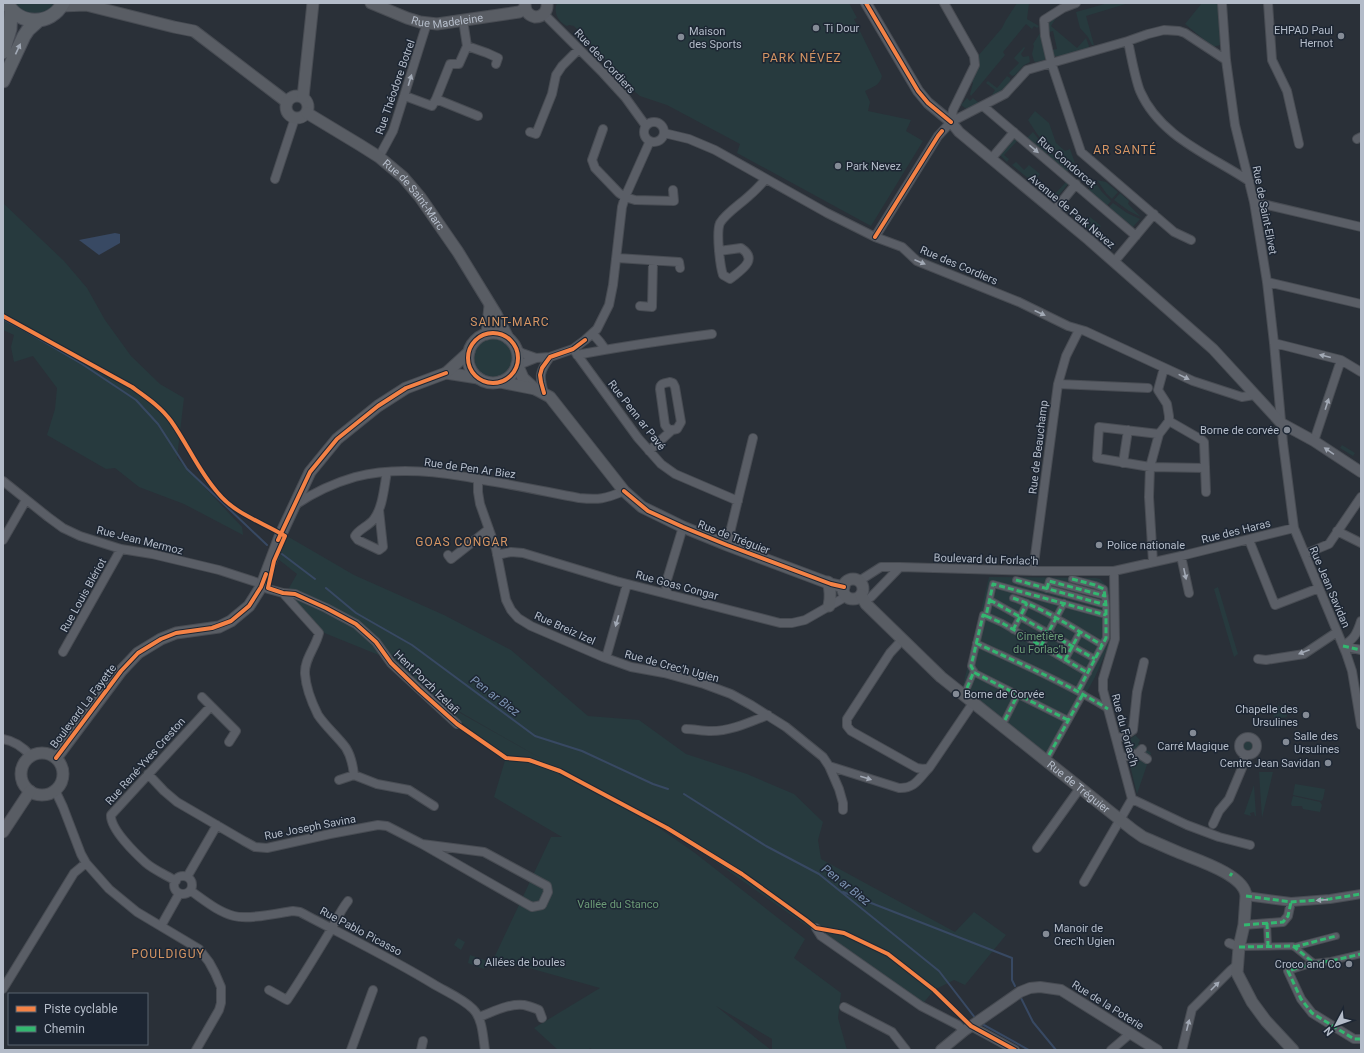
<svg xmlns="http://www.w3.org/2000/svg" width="1364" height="1053" font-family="Roboto,sans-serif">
<rect width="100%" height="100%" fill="#2a3038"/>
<path fill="#273a3e" d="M13 3H59L44 15H26Z
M557 3H849L857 18 854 19 882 76C880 85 873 87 865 91L870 102 868 111 911 120 906 131 923 141 871 226 737 153 740 144 667 105 640 96 634 91 574 26 569 25 567 26C558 22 553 12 557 3Z
M1017 3H1029L1027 19 1039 26 1037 28 1034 26 1032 29 1026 24 1003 52 1005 55 971 96 970 94 973 83 970 81 977 66 978 56 1002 28 1006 20Z
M1108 3H1129L1086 16 1094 45H1092L1088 37 1080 28 1076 12Z
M1202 3H1218L1220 45 1213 47 1185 24Z
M1056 18 1051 26 1077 48 1086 38 1089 46 1088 49 1062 56H1054L1052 50 1057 49 1053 31 1049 32 1047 24 1050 21Z
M1040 33 1046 58 1044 60 1036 62 1034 61 1032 54 1034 46 1033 44Z
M1024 47 1025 48 1021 54 1023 57 1029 56 1030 62 1024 65 1015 75 1012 76 1009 73 1019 63 1014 58Z
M1007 76 1010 78V81L998 95 995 97 992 95 995 90 986 83 988 81 997 88Z
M967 98 970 101 973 98 980 104 968 110 961 105Z
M1035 111 1049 123 1056 143 1065 151 1070 149 1075 163C1052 157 1040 139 1028 120Z
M1033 132 1048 151 1045 155 1027 138Z
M1015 137 1018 140 1004 155 1009 159 1007 162 1000 155Z
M1050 152 1060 160 1072 166 1066 173 1047 156Z
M1016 162 1024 170 1029 165 1040 174 1036 179 1044 186 1045 189 1043 191 1012 165Z
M1097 180 1106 182 1118 192 1112 199 1106 193Z
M1067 181 1069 183 1054 201 1046 193 1047 192 1052 197Z
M1095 182 1102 192 1111 201 1107 206 1088 190Z
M1120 193 1129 201 1128 204 1141 217 1129 211 1114 200Z
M3 203 64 261 87 288 105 320 131 356 160 384 184 398 177 458 242 527 243 535 184 504 139 487 115 468 106 469 47 435 55 409 57 388 33 356 14 362 11 347 14 335 3 330Z
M1113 203 1127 213 1140 219 1133 227 1109 207Z
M1076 214 1085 222 1090 217 1101 226 1096 231 1106 240 1104 242 1073 216Z
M473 358a20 20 0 1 1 40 0a20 20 0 1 1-40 0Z
M1342 445 1355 453 1353 456 1340 448Z
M287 536 354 575 444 615 511 650 588 716 639 720 686 754 747 774 794 794 823 822 818 840 821 859 955 932 974 912 1006 935 965 985 954 980 934 990 921 1006 697 849 652 823 695 853 805 939 794 958 841 993 838 1018 847 1050H772V1039L716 1006 771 1050H593L590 1048 588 1050H558L534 1028 600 988 494 958 551 837H562L494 797 506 757 421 691 542 759 420 689 396 662 322 632 293 599 289 588 297 574 278 559Z
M989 577 1096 578 1100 579 1109 588 1112 638 1095 677 1050 759 962 690Z
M1218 587 1238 654 1234 657 1214 589Z
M1286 705 1287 717 1274 719 1273 707Z
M1135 735 1140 740 1138 744 1151 753 1137 794 1125 744Z
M1242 746a6 6 0 1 1 12 0a6 6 0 1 1-12 0Z
M1259 772H1273L1262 818Z
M1295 784 1325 789 1323 799 1321 801 1293 795Z
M1254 785 1256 816H1255L1254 812 1250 813 1251 816 1244 814Z
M1293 796 1320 802 1322 805 1320 812 1303 809 1302 806H1292L1291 804Z
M458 938 465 942 461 950 454 945Z
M470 955 487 961 484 969 468 963Z"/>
<path fill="#384963" d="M115 233 120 234V243L99 255 79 240Z"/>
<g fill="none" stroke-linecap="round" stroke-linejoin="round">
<path stroke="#384963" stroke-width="2" d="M3 319 22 329 82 364 136 400 158 424 187 469 267 545
M282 554 315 579
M326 588 356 613 412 645 535 736 582 751 653 784 668 789
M684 794 766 846 819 874 939 971 976 1019
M843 892 1012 958V980L1015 986
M1021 998 1033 1022 1056 1050
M982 1024 1029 1050"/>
<g stroke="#484c53" stroke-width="8">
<path id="pedestrian" d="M1072 579 1095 585 1104 589 1106 605V638L1078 691
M1016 580 1106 605
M1047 589 1049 581 1105 596
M1013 598C1045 609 1073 628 1102 645
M990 600 1095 659
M986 616 1002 623 1088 673
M1013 630 1027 603
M976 643C1021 664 1066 683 1108 709
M1041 646 1064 603
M1065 660 1080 632
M967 688 974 671
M1005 720 1018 694
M1068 720 975 673 971 666 983 615 986 616 993 584 1106 615
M1049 755 1083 694
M1267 923 1268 946
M1239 947 1293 946 1314 963 1331 961 1361 954
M1294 947 1336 936
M1288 971 1314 963"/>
</g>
<g stroke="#484c53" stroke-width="10">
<path id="minor" d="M1076 3 1063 8 1044 20 1045 36 1051 62 1081 152 1174 232 1191 240
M1222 3 1226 60 1235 125 1254 202 1267 282 1274 343 1283 443 1294 528 1346 653 1352 671 1361 725
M1268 3 1272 60 1287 91 1299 144
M544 14 603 73 625 97 646 126
M463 20 467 46 459 64H450L436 99 478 116
M1128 41C1131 56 1135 78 1140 91 1160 137 1210 155 1249 181
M467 46 487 53 498 58 496 64
M405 96 432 106 436 99
M983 106 1136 236
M951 122 1005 94 1027 70 1128 41 1148 34 1164 30 1179 31 1185 33 1226 60
M644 132a10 10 0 1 1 20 0a10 10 0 1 1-20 0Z
M603 129 592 160 595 168 619 193 625 197 635 200 674 201 673 190
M530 132 536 134 552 94 556 75 562 66 579 49
M664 133 689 139 715 150 827 213 875 237 902 247 917 261 1019 302 1068 326 1085 331 1193 381 1242 397 1254 395
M1357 139 1361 137
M379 157 393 131 427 23
M991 159 1014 132
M275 179 295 118
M1254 202 1361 227
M1054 211 1076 184
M875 237 938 136 951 122 953 110 975 65 974 56 944 3
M719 251 741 248C759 260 741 270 730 279L723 275C720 266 716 232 720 223 726 213 742 203 750 195 756 190 761 184 766 179
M617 258 679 262 680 268
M1114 262 1154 214
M1267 282 1361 304
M640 306 652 307 653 261
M593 334 600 342 605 349
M1274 343 1341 360 1361 372
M573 349 638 438 661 464 675 474 738 501
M517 350 522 353 536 358
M577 355C622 346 667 340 712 334
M517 364H521L536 358 550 357 573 349 585 340 597 329 609 305 613 285 622 207 625 197 650 141
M670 382 673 383 675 387 681 422 677 429 672 430 668 429 665 425 660 389C660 383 665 383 670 382Z
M1058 384 1148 388
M544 393C539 376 539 372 550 357
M1169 421 1202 440 1204 442 1206 492
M1159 434 1099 427 1097 458 1150 467 1205 468
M1314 441 1341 360
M649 451 672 430
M1123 463 1128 430
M478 479V492L480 504 496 549 506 600 511 610 518 618 531 626 603 657 631 667 664 673 704 684 731 694 751 705 786 727 823 757 829 766 839 789 843 803V810
M3 481 48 517 63 528 80 536 121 549 152 554 219 570 262 584
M295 505C313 493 334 483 355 477 397 466 441 472 483 480 515 485 547 492 579 498 599 500 605 499 624 491
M379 510 383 547 379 550 358 540 355 536C359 529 369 526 374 519 383 507 384 487 387 472
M1337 531 1361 543
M3 540 26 500
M1249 540 1275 605 1319 588
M727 545 753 438
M1305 554 1329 544 1361 497
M448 555 451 559 489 529
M497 555 511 552 523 553 616 581 780 623H792L805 620 847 596
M1181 556 1189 593
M1153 562 1149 497 1150 467 1159 434 1169 421V416L1167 404 1158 390 1164 368
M1033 571 1058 384 1066 356 1079 330
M859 581 881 567H899
M261 587 283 593 295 594 326 608 356 624 376 642 391 663 457 724
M283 593 319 633C316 647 304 659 305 674 306 688 312 703 318 715 326 727 338 737 346 748 351 756 353 766 354 775L339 780
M667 594 666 583 683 527
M871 597 900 567 1033 571H1114L1181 556 1294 528
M902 640 890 653 847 719V726L851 731 917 768 923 769 929 768 973 703
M1343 646C1354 639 1357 634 1361 621
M1343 646 1361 650
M63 652 121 549
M606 658 627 584
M1258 659 1266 660 1304 654 1337 632
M202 697 236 731 229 742
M686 729C694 729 702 731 711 731 731 731 750 722 768 715
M1239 746a9 9 0 1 1 18 0a9 9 0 1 1-18 0Z
M3 739C15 741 23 747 31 756
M1117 739 1127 734 1133 730 1137 692 1144 662
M1138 753 1147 759
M1121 758 1138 753 1142 749
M829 766 899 788C915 789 919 778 929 768
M148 774 164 791 177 802 244 841 255 847 267 848 330 834 378 825 387 826 422 844 532 907 542 905 548 892 547 886 484 852 422 844
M354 775 377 784 409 790 434 806
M55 790 63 807 81 854 86 863 109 889 137 912 199 949 209 962 215 973 221 987V1003L219 1010 196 1050
M1132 799 1187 825 1219 837 1250 845
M1213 824 1219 811 1229 799 1242 768 1245 755
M1037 848 1080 788
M174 885a9 9 0 1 1 18 0a9 9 0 1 1-18 0Z
M187 877 217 825
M176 881C166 875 154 870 146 863 136 854 110 829 111 815L211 706
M1084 882 1132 799 1103 690V679L1115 639 1114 571
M191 891C204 900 218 912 234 916 249 920 278 913 293 911L300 912C345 936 391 958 435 985 447 992 463 999 473 1009 483 1019 483 1038 485 1050
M1246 896 1291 902 1330 899 1361 894
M1244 925 1283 922 1288 916 1291 902
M161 926 179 894
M816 928 821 936 921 1006 958 1025 964 1031
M1229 943 1239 947
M1288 971 1301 999 1312 1013 1354 1039H1361
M3 989 74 873 86 863
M269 990 287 1000C302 978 315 956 329 933 335 923 340 911 348 901
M844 1007 892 1032 906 1050
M479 1017C493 1012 509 1003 524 1005 529 1006 534 1008 539 1010L542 1018
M971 1026 1015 1050
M351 1050 373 990
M421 1050 423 1041
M1111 1050 1131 1033
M1182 1050 1192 1009 1231 970 1237 965"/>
</g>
<g stroke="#484c53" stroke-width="12">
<path id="tertiary" d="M866 3 918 91 928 103 951 122 959 132 1089 240 1213 349 1281 423 1314 441 1361 472
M941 1050 964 1031 1020 992 1030 988 1040 987 1061 990 1157 1050"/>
</g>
<g stroke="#484c53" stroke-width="13">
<g id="secondary">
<path id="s1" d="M371 3 407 18 420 22 437 24 519 12 525 9"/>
<path d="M525 4C525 11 528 15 535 17 543 17 548 11 547 3"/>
<path d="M61 6 86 5 174 27 194 31 287 102"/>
<circle cx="297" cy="107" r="11"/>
<path d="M303 97 313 3"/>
<path id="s2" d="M307 113 360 145 379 157 403 177 420 197 458 252 496 314 508 338"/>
<circle cx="493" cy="358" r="25"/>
<path d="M487 334 490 306"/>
<path d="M517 364 523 378 535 389"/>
<path d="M446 373 478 378"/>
<path d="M500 382 535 389 550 397 624 491 642 507 683 527 727 545 831 584 844 587"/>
<circle cx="853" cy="589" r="10"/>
<path d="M828 582C831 591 831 597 829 606"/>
<path id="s3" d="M861 595 866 604 941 677 1133 830 1143 837C1155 842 1168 848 1180 853 1197 860 1245 875 1246 896L1244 925 1239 947 1237 973 1252 1002 1266 1021 1293 1050"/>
<circle cx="42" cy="774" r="21"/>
<path d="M56 758 121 671 138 653 161 639 176 633 219 627 231 621 249 606 261 587 281 534 310 472 337 439 378 406 406 388 446 373 469 352"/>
<path d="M3 832 30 791"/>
</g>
</g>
<g stroke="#484c55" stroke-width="15">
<path id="primary" d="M7 3C19 26 51 26 63 3
M3 52 10 29 11 10
M3 81 24 36 28 30 38 21"/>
</g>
<use href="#pedestrian" stroke="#5a5e66" stroke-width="6"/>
<use href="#minor" stroke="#5a5e66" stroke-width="8"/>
<use href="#tertiary" stroke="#5a5e66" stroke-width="10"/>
<use href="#secondary" stroke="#595d64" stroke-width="11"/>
<use href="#primary" stroke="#5c6168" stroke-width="13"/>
<path stroke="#33b770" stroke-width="3" stroke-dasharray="6 3" stroke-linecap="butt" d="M1072 579 1095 585 1104 589 1106 605V638L1078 691
M1016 580 1106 605
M1047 589 1049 581 1105 596
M1013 598C1045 609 1073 628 1102 645
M990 600 1095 659
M986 616 1002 623 1088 673
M1013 630 1027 603
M976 643C1021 664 1066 683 1108 709
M1041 646 1064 603
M1343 646 1361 650
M1065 660 1080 632
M967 688 974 671
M1005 720 1018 694
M1068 720 975 673 971 666 983 615 986 616 993 584 1106 615
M1049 755 1083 694
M1230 876 1232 873
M1246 896 1291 902 1330 899 1361 894
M1267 923 1268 946
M1244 925 1283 922 1288 916 1291 902
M1239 947 1293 946 1314 963 1331 961 1361 954
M1294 947 1336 936
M1314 963 1288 971 1301 999 1312 1013 1354 1039H1361"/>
<g stroke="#1d2633" stroke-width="6">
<path id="cycleway" d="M866 3 918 91 928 103 951 122
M875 237 938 136 942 131
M3 316 132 387C146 397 161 407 171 421 188 445 199 472 218 493 235 514 262 522 285 536L274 561 268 588 283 593 295 594 326 608 356 624 376 642 391 663 419 690 457 724 506 758 529 760 560 771 667 828 742 874 806 920 816 928 844 933 888 954 934 990 971 1026 1015 1050
M468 358a25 25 0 1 1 50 0a25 25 0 1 1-50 0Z
M544 393 541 382 540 375 542 368 550 357 573 349 585 340
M624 491 648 511 683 527 727 545 831 584 844 587
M278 540 310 472 337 439 378 406 406 388 446 373
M56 758 121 671 138 653 161 639 176 633 212 628 231 621 249 606 261 587 266 574"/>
</g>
<use href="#cycleway" stroke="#f48246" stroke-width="4"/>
</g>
<defs><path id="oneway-solid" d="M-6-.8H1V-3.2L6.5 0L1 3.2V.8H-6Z"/></defs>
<use fill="#a2aab6" href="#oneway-solid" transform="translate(18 49) rotate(-65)"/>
<g fill="#a2a9b5">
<use href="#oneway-solid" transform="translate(410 80) rotate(-73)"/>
<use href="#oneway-solid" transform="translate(1034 149) rotate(40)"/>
<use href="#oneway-solid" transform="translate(920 262) rotate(23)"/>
<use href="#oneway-solid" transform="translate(1040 313) rotate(25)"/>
<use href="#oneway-solid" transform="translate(1325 356) rotate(-166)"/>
<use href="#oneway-solid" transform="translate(1184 377) rotate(26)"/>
<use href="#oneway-solid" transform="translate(1327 404) rotate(-72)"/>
<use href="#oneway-solid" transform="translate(1329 451) rotate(-146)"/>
<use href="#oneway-solid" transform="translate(1185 574) rotate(78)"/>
<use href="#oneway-solid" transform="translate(617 621) rotate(106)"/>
<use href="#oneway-solid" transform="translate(1304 652) rotate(159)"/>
<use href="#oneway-solid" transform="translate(866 778) rotate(17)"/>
<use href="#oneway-solid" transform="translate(1322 900) rotate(176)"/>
<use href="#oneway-solid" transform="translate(1215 986) rotate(-45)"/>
<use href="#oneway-solid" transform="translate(1188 1025) rotate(-76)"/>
</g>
<g fill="#848b96" stroke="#1d2633" stroke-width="1.5">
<circle cx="816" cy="28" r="4"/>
<circle cx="1341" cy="36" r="4"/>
<circle cx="681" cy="37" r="4"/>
<circle cx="838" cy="166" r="4"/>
<circle cx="1287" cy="430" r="4"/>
<circle cx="1099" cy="545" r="4"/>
<circle cx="956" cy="694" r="4"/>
<circle cx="1306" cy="715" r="4"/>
<circle cx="1193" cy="733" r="4"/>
<circle cx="1286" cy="742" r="4"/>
<circle cx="1328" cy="763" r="4"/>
<circle cx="1046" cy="934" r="4"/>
<circle cx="477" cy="962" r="4"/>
<circle cx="1349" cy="964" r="4"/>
</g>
<g text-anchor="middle" stroke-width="3" stroke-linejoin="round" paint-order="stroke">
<g font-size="11" fill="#b4bcc9" stroke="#1d2633">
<text dy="4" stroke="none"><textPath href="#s1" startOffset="80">Rue Madeleine</textPath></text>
<text transform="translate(605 61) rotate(47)" y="4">Rue des Cordiers</text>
<text transform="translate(395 87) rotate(-71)" y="4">Rue Théodore Botrel</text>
<text transform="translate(1067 162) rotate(40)" y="4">Rue Condorcet</text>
<text dy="4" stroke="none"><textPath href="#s2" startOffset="136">Rue de Saint-Marc</textPath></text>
<text transform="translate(1265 210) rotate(79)" y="4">Rue de Saint-Elivet</text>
<text transform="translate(1072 211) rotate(40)" y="4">Avenue de Park Nevez</text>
<text transform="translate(959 265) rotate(23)" y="4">Rue des Cordiers</text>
<text transform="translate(637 415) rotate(52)" y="4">Rue Penn ar Pavé</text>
<text transform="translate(1038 447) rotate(-83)" y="4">Rue de Beauchamp</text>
<text transform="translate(470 468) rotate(8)" y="4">Rue de Pen Ar Biez</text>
<text transform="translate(1236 531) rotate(-14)" y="4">Rue des Haras</text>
<text transform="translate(734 537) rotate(21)" y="4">Rue de Tréguier</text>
<text transform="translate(140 540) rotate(14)" y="4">Rue Jean Mermoz</text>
<text transform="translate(986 559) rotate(2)" y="4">Boulevard du Forlac'h</text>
<text transform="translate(677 585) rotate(15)" y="4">Rue Goas Congar</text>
<text transform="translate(1330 587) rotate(67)" y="4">Rue Jean Savidan</text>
<text transform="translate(83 595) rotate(-61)" y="4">Rue Louis Blériot</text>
<text transform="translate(565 628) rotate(24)" y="4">Rue Breiz Izel</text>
<text transform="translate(672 666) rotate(15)" y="4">Rue de Crec'h Ugien</text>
<text transform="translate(427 682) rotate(44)" y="4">Hent Porzh Izelañ</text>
<text transform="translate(83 706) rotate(-53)" y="4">Boulevard La Fayette</text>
<text transform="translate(1125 730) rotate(75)" y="4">Rue du Forlac'h</text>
<text transform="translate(145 761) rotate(-48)" y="4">Rue René-Yves Creston</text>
<text dy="4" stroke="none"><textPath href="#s3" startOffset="291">Rue de Tréguier</textPath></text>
<text transform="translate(310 827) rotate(-11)" y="4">Rue Joseph Savina</text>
<text transform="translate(361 931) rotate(28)" y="4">Rue Pablo Picasso</text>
<text transform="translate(1108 1005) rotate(32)" y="4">Rue de la Poterie</text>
</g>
<g font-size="11" fill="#b4bcc9" stroke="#1d2633" text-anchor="start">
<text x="824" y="32">Ti Dour</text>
<text x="1333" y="34" text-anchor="end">EHPAD Paul<tspan x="1333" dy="13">Hernot</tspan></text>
<text x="689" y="35">Maison<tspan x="689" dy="13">des Sports</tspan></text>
<text x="846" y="170">Park Nevez</text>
<text x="1279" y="434" text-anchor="end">Borne de corvée</text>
<text x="1107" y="549">Police nationale</text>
<text x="964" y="698">Borne de Corvée</text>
<text x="1298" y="713" text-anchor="end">Chapelle des<tspan x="1298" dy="13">Ursulines</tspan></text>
<text x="1294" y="740">Salle des<tspan x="1294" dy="13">Ursulines</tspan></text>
<text x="1193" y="750" text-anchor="middle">Carré Magique</text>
<text x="1320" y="767" text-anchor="end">Centre Jean Savidan</text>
<text x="1054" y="932">Manoir de<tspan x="1054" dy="13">Crec'h Ugien</tspan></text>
<text x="485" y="966">Allées de boules</text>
<text x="1341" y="968" text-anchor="end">Croco and Co</text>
</g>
<g font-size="11" fill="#6b9a76" stroke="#1d2633">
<text x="1040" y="640">Cimetière<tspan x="1040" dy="13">du Forlac’h</tspan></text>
<text x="618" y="908">Vallée du Stanco</text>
</g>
<g font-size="12" letter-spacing="1" fill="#d59563" stroke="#1d2633">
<text x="802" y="62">PARK NÉVEZ</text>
<text x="1125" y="154">AR SANTÉ</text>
<text x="510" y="326">SAINT-MARC</text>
<text x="462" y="546">GOAS CONGAR</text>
<text x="168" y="958">POULDIGUY</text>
</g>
<g font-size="12" font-style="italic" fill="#7c92b1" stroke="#1d2633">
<text transform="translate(495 696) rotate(37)" y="4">Pen ar Biez</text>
<text transform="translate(846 885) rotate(38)" y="4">Pen ar Biez</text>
</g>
</g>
<rect width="1364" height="1053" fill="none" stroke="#b4bcc9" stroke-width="8"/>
<rect x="8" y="993" width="140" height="52" fill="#1d2633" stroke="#59626f"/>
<rect x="16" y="1006" width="20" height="6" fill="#f48246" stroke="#59626f"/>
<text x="44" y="1013" font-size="12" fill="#b4bcc9">Piste cyclable</text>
<rect x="16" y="1026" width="20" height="6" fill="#33b770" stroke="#59626f"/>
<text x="44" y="1033" font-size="12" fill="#b4bcc9">Chemin</text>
<g transform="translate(1336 1025) rotate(229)" stroke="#1d2633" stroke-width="3" paint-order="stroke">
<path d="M0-3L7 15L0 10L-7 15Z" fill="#b4bcc9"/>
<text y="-6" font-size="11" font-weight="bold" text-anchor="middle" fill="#b4bcc9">N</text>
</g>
</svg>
